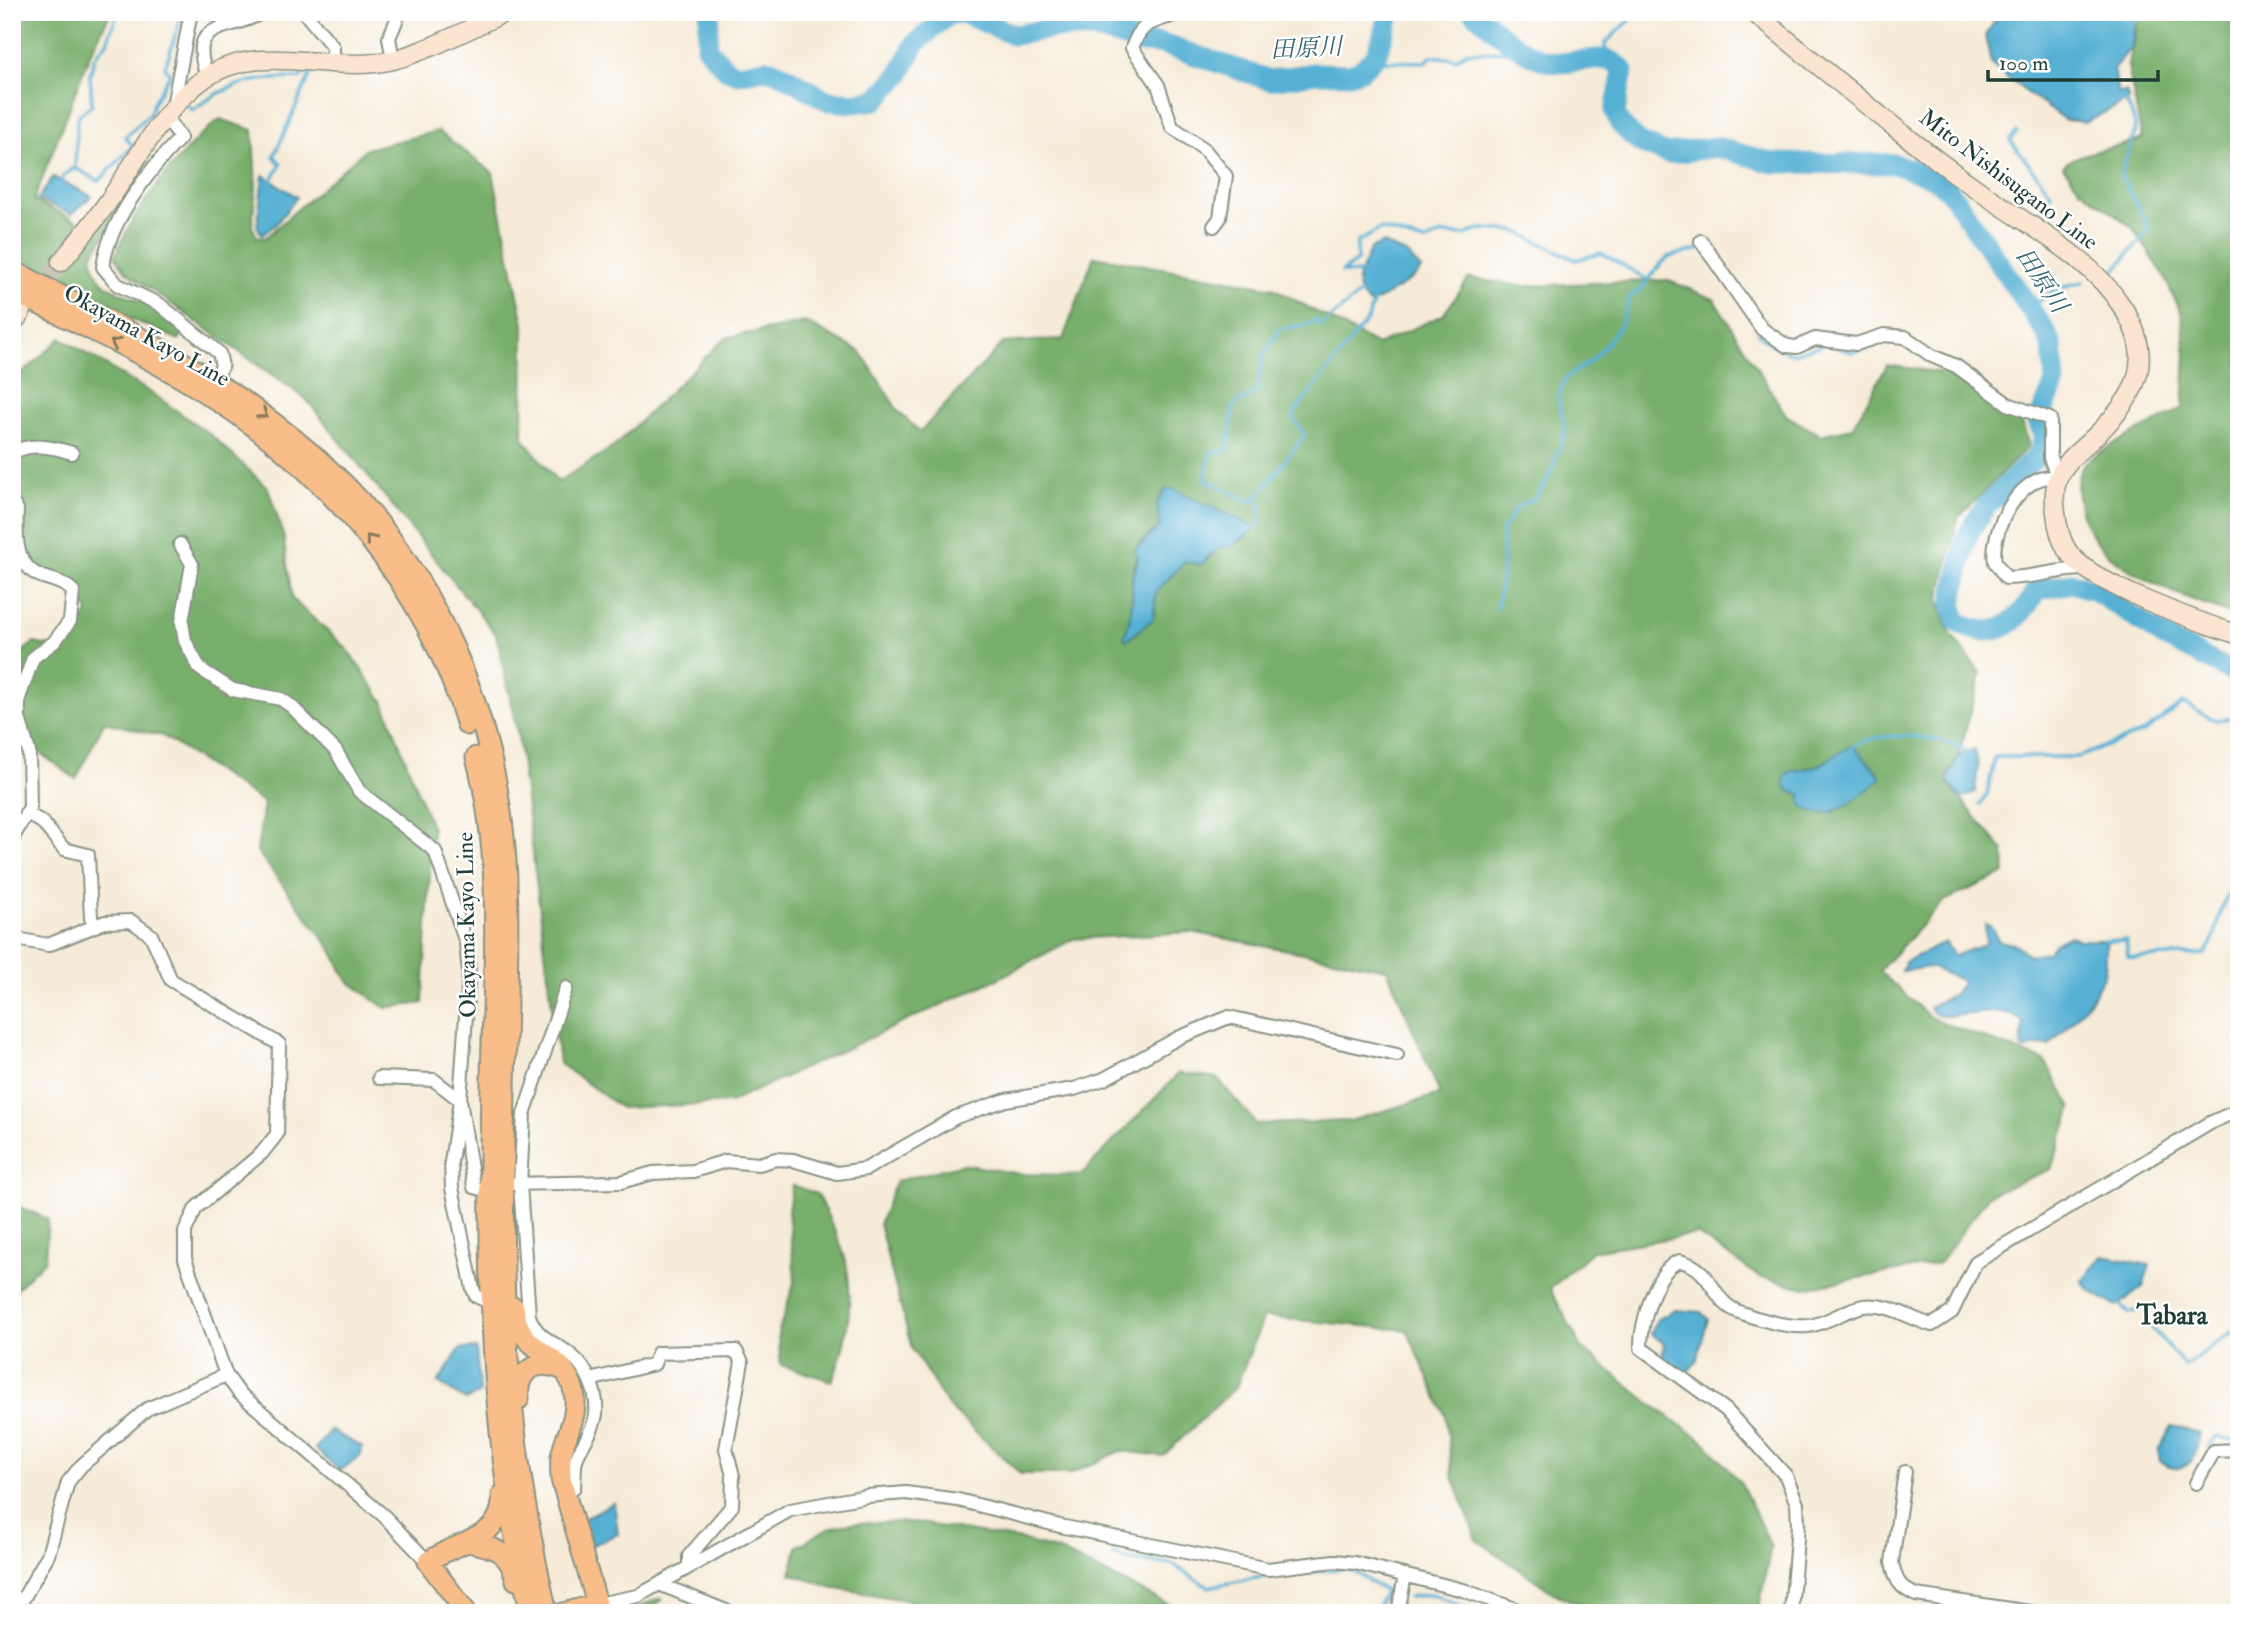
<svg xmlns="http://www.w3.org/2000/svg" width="2251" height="1625" font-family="'IM FELL Double Pica','Noto Serif JP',serif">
<rect width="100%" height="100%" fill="#fff"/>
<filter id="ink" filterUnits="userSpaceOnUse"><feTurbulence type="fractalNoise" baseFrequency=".0143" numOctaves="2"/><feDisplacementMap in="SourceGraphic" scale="14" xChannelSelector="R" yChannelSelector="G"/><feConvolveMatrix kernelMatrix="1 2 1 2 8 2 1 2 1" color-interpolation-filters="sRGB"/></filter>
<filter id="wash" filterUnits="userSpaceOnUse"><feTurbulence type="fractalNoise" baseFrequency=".00686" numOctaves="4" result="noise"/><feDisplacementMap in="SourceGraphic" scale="28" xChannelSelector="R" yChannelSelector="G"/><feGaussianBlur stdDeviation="1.57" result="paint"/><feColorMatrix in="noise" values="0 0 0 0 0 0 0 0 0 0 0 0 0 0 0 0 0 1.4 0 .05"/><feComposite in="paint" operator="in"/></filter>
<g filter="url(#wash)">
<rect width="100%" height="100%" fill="#f6ebd8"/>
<path fill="#78af6c" stroke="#4c7650" stroke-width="2" fill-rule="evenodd" d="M12 12H111L90 54 34 200 79 222 57 262 146 158 147 165 92 256C96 292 121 289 147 305 160 313 171 323 183 332L179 340 135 321 12 253Z
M2140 12H2239V618C2183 594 2089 571 2079 502 2077 489 2075 478 2083 466 2095 449 2161 422 2183 408L2186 355 2182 314 2162 272 2132 227 2080 189 2063 166C2080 150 2118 149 2142 139L2128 65Z
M220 119 253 130 256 187 252 226 257 237 265 238 366 149 438 131 493 173 524 324 523 438 558 482 616 445 725 338 805 322 861 352 898 411 920 432 1003 343 1063 339 1094 256 1273 288 1377 345 1443 315 1469 278 1525 286 1667 280 1714 299 1786 415 1820 435 1852 428 1887 365 1944 373 2022 422 2029 446 1958 518 1939 600 1949 631 1981 674 1959 754 1946 778 1947 783 2004 851 2005 873 1944 901 1879 971 1931 1018 2045 1061 2072 1107 2051 1169 1990 1194 1939 1263 1805 1288 1760 1277 1697 1234 1592 1251 1550 1289 1582 1348 1648 1402 1705 1442 1741 1483 1771 1547 1758 1613H1599L1554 1593 1477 1540 1452 1474 1446 1417 1407 1330 1264 1317 1236 1387 1163 1456 1120 1451 1070 1474H1021L949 1407 912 1349 879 1224 896 1181 963 1164 1020 1174 1081 1175 1179 1073 1217 1078 1256 1124 1350 1121 1440 1094 1387 969 1191 932 1073 939 999 978 729 1103 621 1108 559 1063 518 736 496 634 306 399 126 272 115 256C132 211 182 148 220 119ZM1166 489 1248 536 1231 547H1220L1201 565 1186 561 1156 592 1155 614 1125 638C1131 618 1133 603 1132 583 1132 570 1139 560 1138 544L1160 526 1157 503ZM1852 745 1802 798 1792 771 1816 767Z
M61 338 153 394 211 435 268 488 283 534 292 599 347 649 383 701 432 829 423 1003 385 1008 347 980 332 950 257 851 264 803 163 736 104 722 76 779 22 740 12 707V659L34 643 66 649 88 613 78 587C67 584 50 582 41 576 0 544 12 433 12 383Z
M792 1185 817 1194C826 1214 840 1237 845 1259 855 1298 847 1345 832 1381L781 1365 778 1334 795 1279 788 1211Z
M12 1204 48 1219 45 1260 12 1293Z
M913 1522 1022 1540 1062 1552 1186 1613H978L831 1587 791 1574 797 1547 828 1528 852 1523Z
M657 1599H662L653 1608 654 1613H624Z"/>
<path fill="#57b0d4" stroke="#3b7684" stroke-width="2" d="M2001 12H2136L2132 46 2113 70 2118 93 2126 92 2129 100 2086 122 2065 120 2002 74 1991 62 1985 36Z
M263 175 297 197 276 224 262 235 257 226Z
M53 177 92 196 72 214 38 199Z
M1383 243 1408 255 1421 269C1417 278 1379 301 1369 304 1348 282 1361 275 1370 249Z
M1166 489H1173L1252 526V531L1231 547H1220L1217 553 1210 555 1201 565 1185 561 1156 592 1153 619 1127 640 1124 638C1131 618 1133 603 1132 582 1132 569 1142 563 1135 550L1160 526 1157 503Z
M1852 745 1880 775 1879 780C1858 797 1827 829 1801 804V794L1789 791 1784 785 1785 776 1791 771 1816 767Z
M1974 749 1978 764 1975 792 1962 798 1949 784V776L1960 755Z
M1985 924 1991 927 1999 941 2014 944 2029 955 2048 952 2054 944 2070 936 2080 940H2106C2106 951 2107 963 2104 974 2095 1000 2068 1026 2049 1046L2035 1045 2025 1050 2021 1047 2023 1022C2002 1000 1962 1022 1934 1014L1929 1007 1952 995 1962 984 1961 980 1930 967 1902 971 1905 962 1945 942 1954 956 1983 945 1986 942Z
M2102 1256 2150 1265 2143 1287 2119 1305 2115 1306 2089 1290 2082 1281Z
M1675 1310 1701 1312 1708 1319 1696 1362 1685 1375 1662 1359 1664 1344 1651 1333 1657 1320Z
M476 1348 480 1393 466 1400 438 1383 460 1349Z
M2172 1426 2200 1433 2194 1458C2184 1470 2172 1472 2160 1461L2158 1451Z
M330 1430 362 1447 361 1455 340 1471 315 1449Z
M614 1502 618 1534 590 1546 583 1519Z"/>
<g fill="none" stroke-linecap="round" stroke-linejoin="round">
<path stroke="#57b0d4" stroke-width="3.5" d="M1348 12H1349
M1384 12 1389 15
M1606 58 1605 43 1639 12
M1372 61 1425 62 1432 56 1456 59 1466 52 1524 51
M185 103 192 110C234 81 249 79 300 78L306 68 310 75 274 156 281 164 270 184
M2017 132 2010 140 2051 193 2038 217
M75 168 77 121 80 114 92 105 90 75 94 58 107 42 118 12
M59 185 64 175 75 168 99 181 133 146 125 137 150 114 154 101 170 74 165 67 183 12
M1363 274 1342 272 1357 261V242L1381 229 1424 242 1442 234 1464 235 1481 229 1516 231 1576 260 1601 253 1648 280
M2110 276 2149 230 2121 176C2128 139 2147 136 2124 99
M2029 309 2054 290 2083 282
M1758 333 1774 346 1793 354 1822 345
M1836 347 1852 352 1889 341
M2012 412 2038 423
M1257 498 1248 501 1206 480 1210 453 1228 450 1234 405 1256 393 1263 356 1278 332 1283 328 1307 325 1315 320 1321 326 1362 292
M1249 528 1256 527 1262 520 1257 498 1305 435 1293 418 1295 412 1368 319 1374 299
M1497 608 1503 563 1502 530 1517 507 1535 498 1550 475 1565 431 1558 395 1566 378 1591 361 1605 346 1620 325 1630 297 1642 288 1659 266 1668 257 1700 249
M1851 748C1875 729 1947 734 1968 753
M1980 805 1987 794 1995 757H2078L2144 732 2183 703C2208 715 2209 727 2239 715
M2104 941 2126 940 2128 957 2134 958 2204 954C2222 938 2214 897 2239 886
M2118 1302 2130 1313 2150 1305 2146 1321 2185 1366 2239 1327
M2209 1447 2217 1437 2239 1441
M897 1500 919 1501
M951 1505 1097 1541 1116 1547 1113 1555 1132 1561 1172 1564 1208 1587 1256 1578 1345 1568C1364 1573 1376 1592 1397 1593
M1409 1597 1433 1594 1464 1607 1498 1613
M1379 1613V1604L1385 1592"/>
<path stroke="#57b0d4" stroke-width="21" d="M710 12 707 48 727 70 738 74 765 69 778 72 828 101 853 103 876 100 900 74 915 44 949 14 963 13 1014 35 1056 28 1093 29 1143 43 1162 44 1270 80 1315 73 1350 74 1361 70 1376 56 1391 12
M1473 12C1498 31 1525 60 1557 63 1580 64 1608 49 1623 71L1615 112 1620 124 1640 143 1668 154 1716 147 1773 163 1895 164 1932 177 1949 190 2046 332 2052 347 2055 382 2038 423 2044 434 2040 453 1986 506 1967 536 1952 604 1957 622C1994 643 2019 624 2036 590L2072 583 2094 590 2164 637 2239 675"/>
</g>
</g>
<g filter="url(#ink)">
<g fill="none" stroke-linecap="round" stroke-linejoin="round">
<path stroke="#cbc8b7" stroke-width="18" stroke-dasharray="18 9" stroke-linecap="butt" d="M34 297 61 262"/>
<g stroke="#8a9486" stroke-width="16">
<path id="street" d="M304 12 333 47V64
M1180 12C1156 24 1143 17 1132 48L1158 85 1172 127 1204 149 1226 176 1220 218 1214 226
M393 60 389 38 400 12
M207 76C186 19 229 33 263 12
M173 106 191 12
M166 117 180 138C149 170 108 223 103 267L118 285 159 304 219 353 222 366 215 380
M1701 241 1762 329 1787 346 1797 347 1815 339 1856 344 1884 335 1905 337 1932 356 1956 366 2008 404 2050 419V458L2058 478
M12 453C31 442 53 447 72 453
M2058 478C2022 469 1989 531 1995 562L2006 578C2033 578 2059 569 2086 569
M12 503 17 509C16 535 13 566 43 577 53 580 65 583 73 591L70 621 54 642 33 658 19 698V718L29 752 30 807 12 839
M180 544 192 564 182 622 185 641 200 669 233 690 281 699 291 706 336 751 359 791 435 851 466 943 469 973 460 1100 451 1162 452 1188 473 1289 476 1296 491 1303
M26 813 42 822 64 849 88 855 91 918 95 926
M12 938 48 945 105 922 131 921 151 935 171 980 279 1044 277 1134 262 1153 196 1208 185 1231V1259L226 1375 239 1393 384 1516 428 1562
M379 1078 434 1080 460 1100 474 1187 489 1191
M504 1184 621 1182 653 1173 693 1171 726 1161 759 1164 776 1159 793 1160 837 1173 866 1169 956 1117 1006 1100 1074 1089 1104 1079 1178 1038 1229 1017 1397 1055
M590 1380 654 1364 658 1353 736 1351 742 1362 726 1449 733 1476 732 1506 689 1556V1567
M1905 1472 1892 1562C1895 1580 1900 1588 1916 1595L2037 1613
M2196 1483 2214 1451 2239 1450
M565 1494 574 1487C575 1478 574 1468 576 1460 581 1445 594 1431 596 1414 598 1394 588 1369 572 1356 554 1341 538 1340 529 1316L520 1184 524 1114 566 988
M659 1584 731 1613
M597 1604 638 1596 790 1510 867 1496 906 1493 958 1500 1060 1526 1268 1569 1334 1561 1355 1563 1463 1590 1526 1613
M15 1613 48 1555 68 1482 81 1466 147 1409 226 1375
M1398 1613 1405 1575
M1791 1613 1798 1525 1797 1504 1786 1476 1726 1410 1641 1348C1640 1324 1656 1268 1680 1261 1715 1269 1710 1301 1739 1312 1757 1319 1788 1328 1808 1326 1827 1324 1845 1309 1864 1306 1887 1302 1910 1319 1932 1325L1952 1312 1976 1262 2212 1122 2239 1110"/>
</g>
<g stroke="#8a9486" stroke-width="21">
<path id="secondary" d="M1753 12C1828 72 1902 137 1981 192 2030 227 2090 256 2123 308 2159 364 2132 402 2090 441 2079 451 2066 461 2059 476 2054 486 2054 502 2056 513 2057 525 2061 542 2069 553 2092 585 2199 622 2239 635
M61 262C78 241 95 221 110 199 139 157 163 108 205 78 260 40 332 75 393 60 431 50 470 28 506 12
M12 324 21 313"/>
</g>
<g stroke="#8a9486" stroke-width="23">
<path id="primary" d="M12 270C127 330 243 386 337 477 426 563 484 690 501 812 510 874 508 938 507 1001 505 1090 502 1180 504 1269 506 1385 521 1500 547 1613
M12 291C78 324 148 355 210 396 330 473 426 587 467 725
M476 757C504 861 493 973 491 1080 488 1258 487 1438 531 1613
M514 1307C519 1358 564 1347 574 1392 579 1416 565 1435 561 1457 560 1464 561 1472 561 1479L597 1604 563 1613
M519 1399C516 1370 536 1359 561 1369
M467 1542C494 1546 510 1552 516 1580
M467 1613 428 1562C456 1540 505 1541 502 1495"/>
</g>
<use href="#street" stroke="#fff" stroke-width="12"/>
<use href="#secondary" stroke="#fce5d0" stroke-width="18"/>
<use href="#primary" stroke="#f8bd89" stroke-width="19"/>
</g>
<defs><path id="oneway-chevron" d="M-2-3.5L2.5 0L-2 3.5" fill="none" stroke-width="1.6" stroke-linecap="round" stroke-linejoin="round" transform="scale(1.75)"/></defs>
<g stroke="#81775a">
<use href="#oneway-chevron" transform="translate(115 343) rotate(-153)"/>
<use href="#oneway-chevron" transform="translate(263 414) rotate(35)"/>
<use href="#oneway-chevron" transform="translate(370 539) rotate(-129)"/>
</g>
</g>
<g text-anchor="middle" stroke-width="5" stroke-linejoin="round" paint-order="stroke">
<g font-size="23" fill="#1f3d34" stroke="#fff">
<text transform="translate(2009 179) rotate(37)" y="8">Mito Nishisugano Line</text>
<text transform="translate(147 335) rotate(29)" y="8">Okayama Kayo Line</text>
<text transform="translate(466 925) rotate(-91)" y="8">Okayama Kayo Line</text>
</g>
<g font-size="24" font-style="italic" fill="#33656c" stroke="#fff">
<text transform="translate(1306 48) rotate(-3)" y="8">田原川</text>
<text transform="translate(2042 280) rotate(56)" y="8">田原川</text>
</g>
<g font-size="26" font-weight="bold" fill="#1f3d34" stroke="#fff">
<text x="2172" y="1324">Tabara</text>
</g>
</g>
<rect width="2251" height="1625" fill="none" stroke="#fff" stroke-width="42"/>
<path d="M1988 70v10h170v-10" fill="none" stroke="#1f3d34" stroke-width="3.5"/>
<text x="1999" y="70" font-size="21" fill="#1f3d34" stroke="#ffffff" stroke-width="5" paint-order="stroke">100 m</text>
</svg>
